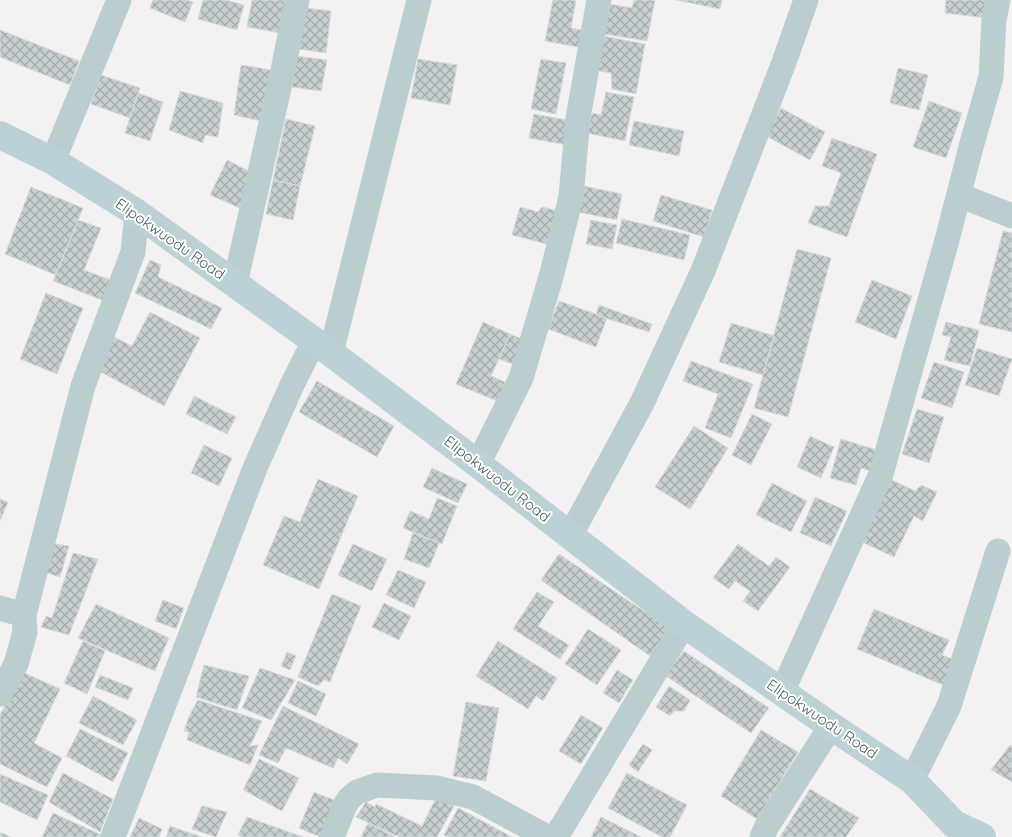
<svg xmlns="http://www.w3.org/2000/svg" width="1012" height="837" font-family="Quicksand,sans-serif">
<defs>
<pattern id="building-cross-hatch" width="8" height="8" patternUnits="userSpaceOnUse" patternTransform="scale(1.25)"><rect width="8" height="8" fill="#c8cfd1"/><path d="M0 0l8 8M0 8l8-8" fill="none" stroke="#a4abad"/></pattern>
</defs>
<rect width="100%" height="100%" fill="#f4f1f2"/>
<path fill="url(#building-cross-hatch)" stroke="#d5dbdd" d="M153 0H187L193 2 185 22 150 8Z
M203 0H226L244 5 237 30 198 19Z
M252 0H286L280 33 247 27Z
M553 0H576L571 28 586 31 583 48 545 41Z
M634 0H655L647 41 604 34 610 4 632 8Z
M676 0H722L720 9Z
M946 0H989L987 18 945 13Z
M305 8 331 11 326 53 299 49Z
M0 30 79 61 70 85 0 57Z
M603 36 645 44 636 94 612 89 611 73 596 70Z
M296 56 327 60 321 91 292 87Z
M418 59 457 65 450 105 411 98Z
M541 59 566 63 556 114 531 109Z
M241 65 272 70 265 122 234 115Z
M898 68 928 75 919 110 890 103Z
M101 75 140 88 130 118 91 104Z
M180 91 223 103 218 137 205 135 203 143 169 130Z
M606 92 634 97 625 141 587 133 592 113 601 115Z
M138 93 163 102 150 141 125 133Z
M929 101 962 113 946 158 913 147Z
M781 108 825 132 810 160 766 136Z
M534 114 572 121 567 145 529 138Z
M286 119 315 126 300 186 273 180Z
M634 121 684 131 679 156 629 145Z
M832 138 877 154 847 237 808 223 815 206H829L841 173 822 166Z
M227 160 257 175 244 210 210 195Z
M273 180 300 186 293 220 266 214Z
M584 186 622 194 617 220 578 212Z
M31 187 83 208 56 275 5 254Z
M661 195 712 210 704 237 653 221Z
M520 207 538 212 542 207 563 212 554 246 512 235Z
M622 219 690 235 684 260 616 243Z
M78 220 101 228 84 270 113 281 105 301 53 281Z
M591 220 617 225 612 249 586 244Z
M1003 231 1012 233V332L979 324Z
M797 249 831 258 788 417 754 408Z
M150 260 161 265 158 277 222 308 211 329 135 293Z
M872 280 912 296 896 339 855 322Z
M46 293 83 308 57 374 20 359Z
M559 301 607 318 596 347 548 329Z
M599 305 652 324 649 332 596 315Z
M150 312 200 338 164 406 97 370 114 337 132 346Z
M483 322 510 334 491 376 505 382 497 401 456 384Z
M946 322 979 330 970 366 944 360 951 337 942 335Z
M731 323 775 336 763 375 719 362Z
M510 334 524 340 515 365 499 359Z
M977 348 1012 359 999 396 965 385Z
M691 361 753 384 731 438 705 428 718 394 683 381Z
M934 362 964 372 952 408 921 398Z
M317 381 394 426 377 457 299 412Z
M194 396 236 417 227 434 186 414Z
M917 409 944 417 929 463 902 454Z
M752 414 772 424 751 465 732 455Z
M694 426 728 448 690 509 655 487Z
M810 436 834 447 821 478 797 467Z
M841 439 880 451 873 472 861 468 856 485 830 478Z
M204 445 232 458 219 486 191 473Z
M432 468 467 484 458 503 423 487Z
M318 479 358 496 319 589 263 565 284 516 300 522Z
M890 479 915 491 921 485 937 492 923 521 914 516 894 557 860 541Z
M772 483 807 501 791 532 756 515Z
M815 497 847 511 831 546 800 533Z
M437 498 457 506 442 544 403 528 410 511 429 519Z
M0 499 8 502 0 521Z
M413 533 439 543 429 568 404 559Z
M55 544 69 546 60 577 44 572Z
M353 544 387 559 372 591 338 575Z
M738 544 769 566 776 557 790 567 758 611 743 601 750 591 735 581 729 589 713 578Z
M73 553 98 559 69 635 41 627 46 616 52 618Z
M559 554 669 628 650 656 541 580Z
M398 570 426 582 414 608 386 595Z
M537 592 554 602 538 626 569 645 560 659 513 629Z
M332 594 361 606 330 682 324 680 318 686 298 677Z
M163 600 184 608 176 629 155 621Z
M384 603 411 616 399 640 372 627Z
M96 604 169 638 155 671 78 638Z
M874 609 949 640 942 655 954 660 943 685 857 649Z
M588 629 621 650 597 685 565 664Z
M83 641 105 651 87 694 64 683Z
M498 641 557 678 543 701 536 696 528 709 476 676Z
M684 651 769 708 751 733 666 676Z
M287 652 296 656 290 670 281 666Z
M204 665 249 676 237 710 196 697Z
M260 668 295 680 271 720 242 708Z
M617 670 633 680 619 703 603 693Z
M22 672 60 689 34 743 62 758 47 787 0 764V715Z
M100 675 133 688 128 700 95 687Z
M298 681 326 694 316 716 288 703Z
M669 686 690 700 684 711H674L670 716 656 707Z
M93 696 137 720 123 745 79 723Z
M198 700 262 721 250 746 258 745 250 765 187 740 189 732 184 731 190 714Z
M466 702 499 708 486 781 453 776Z
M283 706 359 744 347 764 338 758 333 768 286 748 278 763 259 755Z
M581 715 603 728 581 764 559 751Z
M80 729 128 753 113 782 66 756Z
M761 730 798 752 757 819 721 796Z
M643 744 652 750 638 772 629 765Z
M1010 745 1012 746V782L991 770Z
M259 759 299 778 282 811 243 790Z
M63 773 113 799 100 832 49 802Z
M627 773 687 805 670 837H662L608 808Z
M0 774 48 795 37 820 0 802Z
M810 789 859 818 846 837H780Z
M314 792 339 802 320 837 299 828Z
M436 798 454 806 437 837H399L356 817 366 802 375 807 376 804 422 826Z
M202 806 227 812 216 837 192 829Z
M458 808 512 837H448L444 835Z
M53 813 104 836V837H42Z
M247 817 303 837H242L238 835Z
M601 817 641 837H591Z
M139 818 162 829 159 837H130Z
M368 823 395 837H361Z
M170 826 202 837H166Z
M0 832 11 837H0Z"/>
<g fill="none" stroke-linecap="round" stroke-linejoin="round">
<path stroke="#bbcecf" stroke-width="25" d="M53 161 119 0
M959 195 1012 216
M235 284 283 70 297 0
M331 353 419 0
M478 464 521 378 551 277 571 197 578 118 599 0
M570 536 642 403 703 271 783 65 806 0
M0 608 24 615
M782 692 881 474 947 240 971 147 991 77 994 20 998 0
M0 694 16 664 25 632 24 615 83 386 133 252 137 213
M912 780 949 706 998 551
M113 837 255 468 292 385 314 341
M332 837 345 805 350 798 357 792 377 785 436 788 473 797 547 837
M556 837 684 624
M762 837 767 826 831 726"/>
<path stroke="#bbd1d5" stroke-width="28" d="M0 135 53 161 137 213 331 353 478 464 684 624 831 726 912 780 954 824 982 837"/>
</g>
<g text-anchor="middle" stroke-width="4" stroke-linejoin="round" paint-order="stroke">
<g font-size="15" fill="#475f62" stroke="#fff">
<text transform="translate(170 239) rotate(35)" y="5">Elipokwuodu Road</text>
<text transform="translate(497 479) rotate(38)" y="5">Elipokwuodu Road</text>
<text transform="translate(822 719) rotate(34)" y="5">Elipokwuodu Road</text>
</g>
</g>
</svg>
